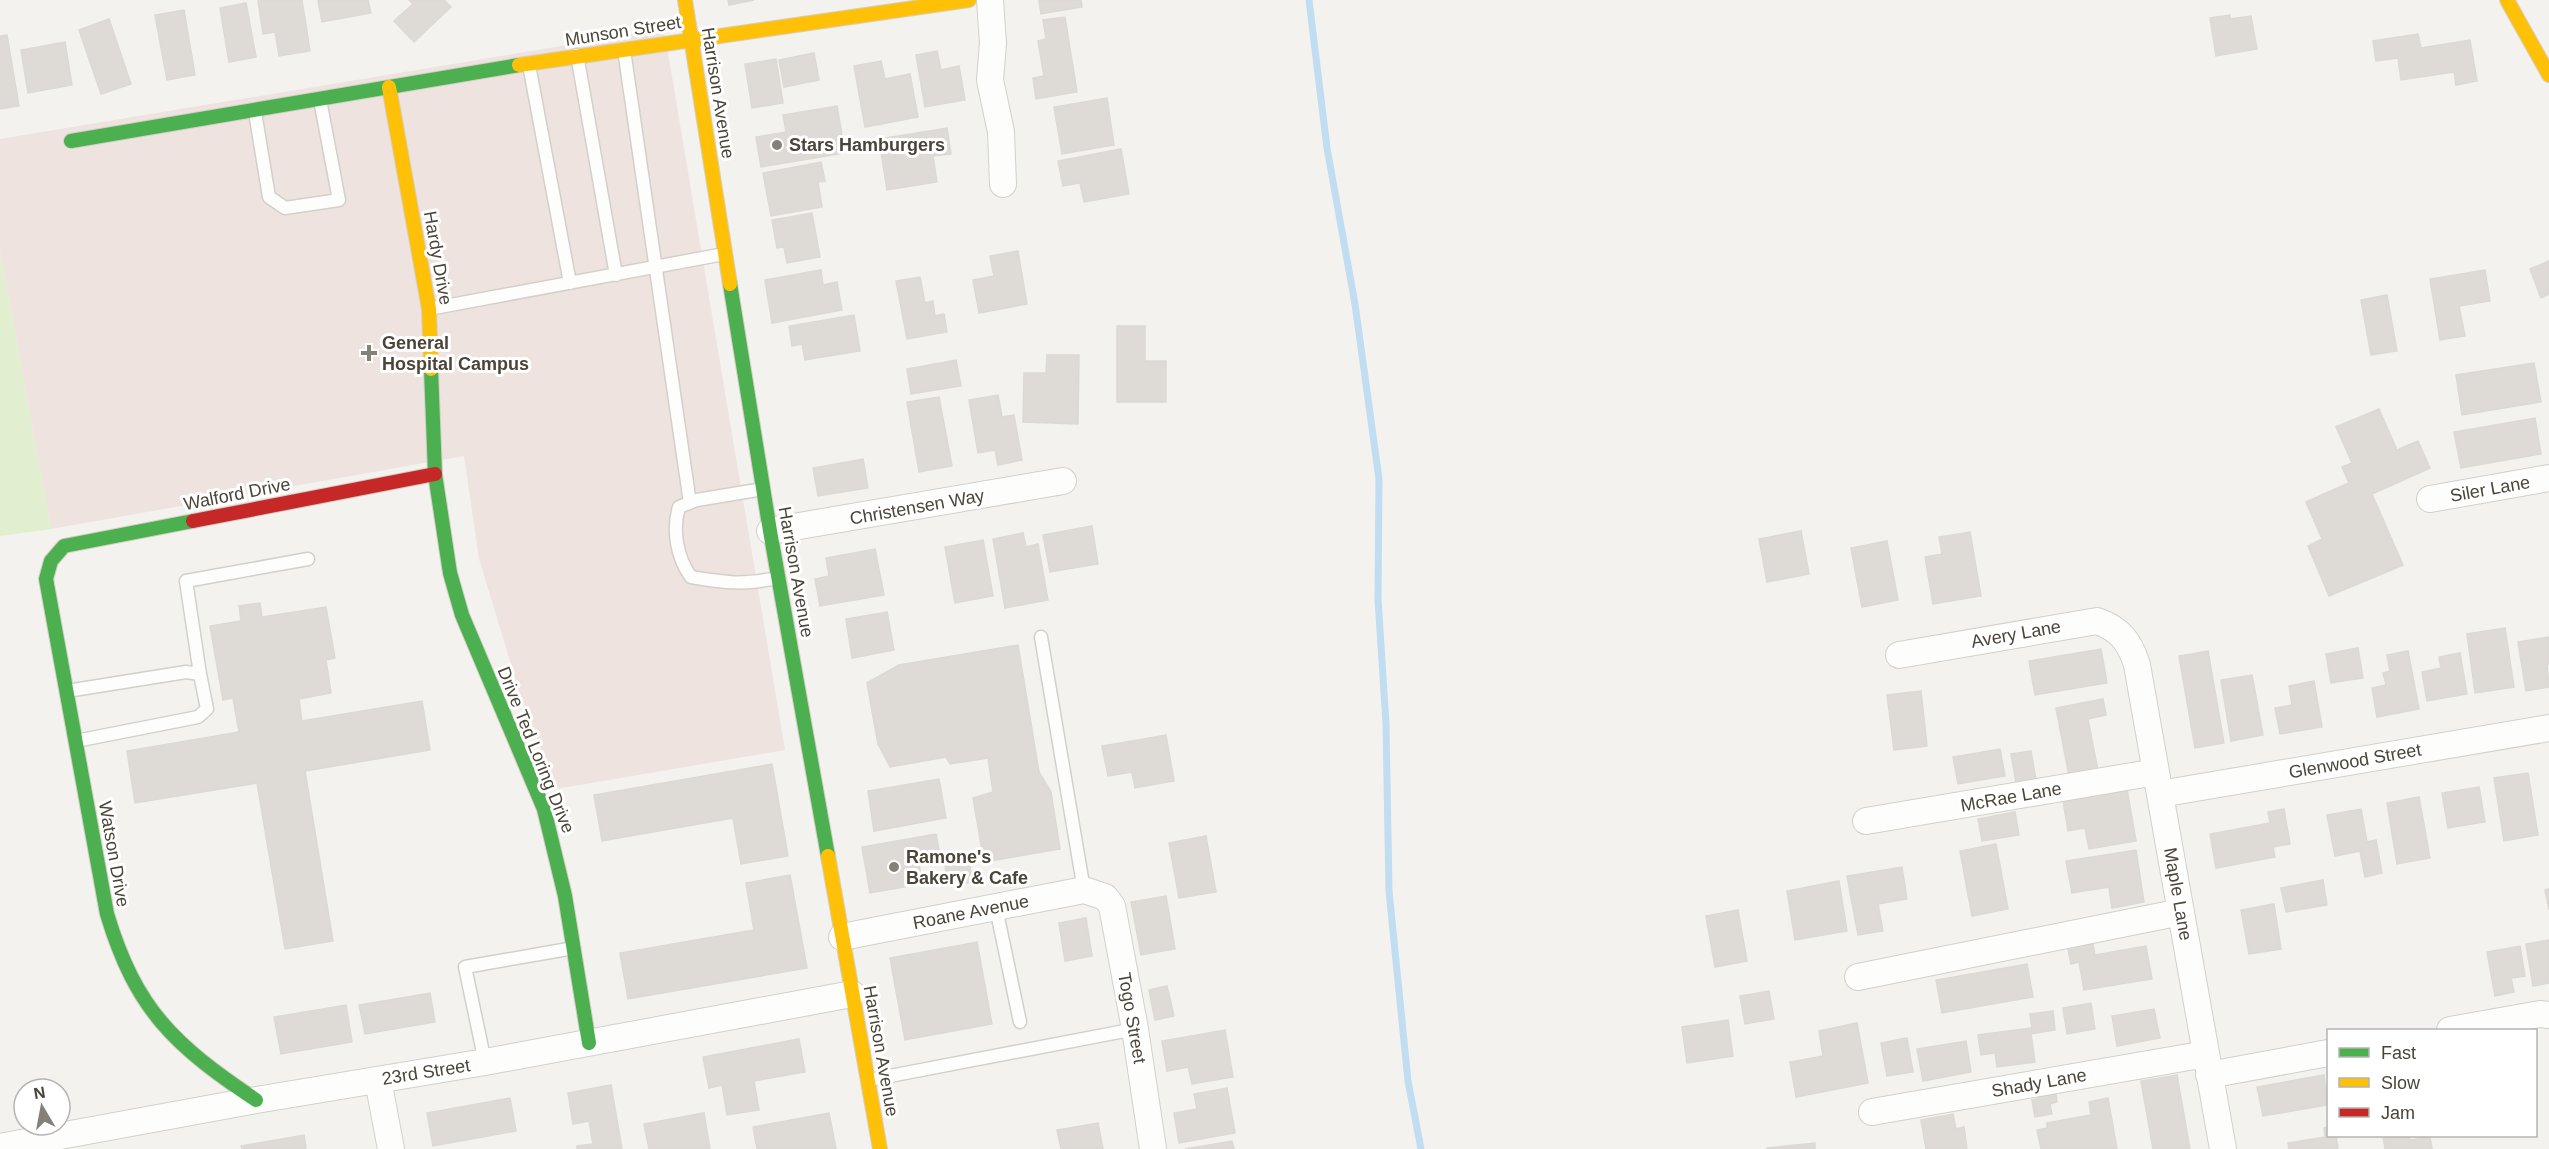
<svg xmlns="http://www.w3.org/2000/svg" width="2549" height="1149" font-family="Helvetica,sans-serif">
<rect width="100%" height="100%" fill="#f4f2ee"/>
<path fill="#eee3df" d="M664 29 785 750 556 789 520 694 479 559 464 456 51 529 0 250V139Z"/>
<path fill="#e1eecf" d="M0 250 51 529 0 536Z"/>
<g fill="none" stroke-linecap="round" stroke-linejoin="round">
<path stroke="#c0ddf1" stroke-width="7" d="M1309 0 1327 148 1355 304 1379 479 1378 599 1386 724 1389 891 1408 1081 1421 1149"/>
</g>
<path fill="#dedbd6" stroke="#dcd9d4" stroke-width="1.5" d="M267 0H302L310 51 279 56 275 32 263 34 258 1Z
M318 0H368L371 13 322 22Z
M409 0H444L451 7 414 42 394 21 413 4Z
M728 0H754L729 5Z
M1039 0H1081L1082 7 1041 14Z
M246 3 256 57 229 62 220 8Z
M184 10 195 75 167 80 155 15Z
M2230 15V19L2251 16 2257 49 2216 56 2210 18Z
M1065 17 1077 92 1036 99 1033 78 1044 76 1038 41 1046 39 1043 20Z
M109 19 131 84 101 94 79 30Z
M2418 34 2421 48 2470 40 2477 81 2456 85 2454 72 2401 80 2398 58 2376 61 2373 41Z
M7 35 19 106 0 109V36Z
M65 42 72 85 28 93 21 50Z
M937 51 941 70 959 66 965 100 925 107 916 55Z
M814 53 819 80 784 87 779 60Z
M776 59 783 103 752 108 745 64Z
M881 61 885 79 910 74 918 117 865 127 854 66Z
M1107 98 1114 145 1062 154 1054 107Z
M837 106 845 153 761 167 756 137 786 132 783 115Z
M947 128 951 154 933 156 937 182 887 190 879 139Z
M1121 149 1129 194 1084 202 1080 183 1063 186 1058 161Z
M821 162 825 181 818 182 822 207 771 216 763 173Z
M812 213 820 257 787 263 784 247 777 248 772 220Z
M1018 251 1027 304 979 313 973 280 994 276 990 256Z
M2549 261V294L2541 298 2530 269Z
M821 270 823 285 837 282 842 310 772 323 765 280Z
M2485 270 2490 301 2459 306 2465 336 2440 340 2430 279Z
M920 277 925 303 933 301 935 316 944 314 947 332 907 339 896 281Z
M2387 295 2397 351 2371 355 2361 300Z
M854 315 860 351 805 360 802 344 792 346 789 326Z
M1117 326H1145V361H1166V402H1117Z
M1047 355H1079L1078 424 1023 422 1024 373H1046Z
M956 360 961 386 911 394 907 369Z
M2534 363 2541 402 2462 415 2456 375Z
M998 395 1002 417 1014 415 1022 460 998 465 995 450 978 453 969 400Z
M939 397 952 466 919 472 907 402Z
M2379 409 2397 450 2418 441 2430 468 2372 494 2403 565 2329 596 2308 546 2322 539 2306 502 2349 483 2342 467 2352 463 2336 427Z
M2535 418 2541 454 2461 468 2454 432Z
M863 459 868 488 818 496 813 468Z
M1092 526 1098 564 1050 572 1043 535Z
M1801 531 1809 574 1767 582 1759 539Z
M1970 532 1981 596 1933 604 1925 557 1942 554 1939 537Z
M1023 533 1026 547 1038 544 1048 600 1005 608 993 539Z
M983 540 993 596 955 603 945 547Z
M1887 541 1898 600 1862 607 1851 548Z
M875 549 884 595 820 606 815 579 829 576 826 558Z
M260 603 262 617 326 607 335 658 326 660 331 693 299 699 302 721 422 701 430 750 305 771 333 941 285 949 257 783 135 803 127 751 239 732 233 698 223 700 210 626 241 621 239 606Z
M887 612 894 650 852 658 846 619Z
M2505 628 2514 687 2475 693 2467 634Z
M2549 637V664L2547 665 2549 687 2526 691 2518 642Z
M1018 645 1039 772 1051 792 1060 849 984 862 973 798 993 792 988 758 950 764 946 757 890 767 878 744 867 683 899 665Z
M2358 648 2363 678 2331 683 2326 654Z
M2101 649 2107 683 2035 695 2029 661Z
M2208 651 2224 743 2195 748 2179 656Z
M2408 651 2419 709 2377 717 2372 688 2386 685 2383 673 2390 671 2387 655Z
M2460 653 2467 694 2427 701 2422 672 2441 668 2439 657Z
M2252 675 2263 735 2231 741 2221 680Z
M2314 681 2322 727 2280 734 2275 708 2292 705 2289 686Z
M1921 691 1927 746 1894 750 1887 695Z
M2103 699 2106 715 2088 719 2098 771 2069 776 2056 708Z
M1166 735 1174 781 1135 788 1132 772 1108 776 1102 746Z
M2000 749 2005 776 1958 784 1953 757Z
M2031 751 2036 780 2016 783 2011 754Z
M772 764 788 856 741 864 733 818 602 841 594 795Z
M2528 773 2538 835 2504 841 2494 778Z
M939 779 946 818 874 831 868 791Z
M2479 787 2485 822 2448 828 2442 793Z
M2127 789 2136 841 2089 849 2085 828 2068 831 2063 800Z
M2419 797 2430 858 2397 864 2387 803Z
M2284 809 2290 844 2273 847 2275 857 2216 868 2210 834 2270 823 2268 812Z
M2361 809 2367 842 2376 840 2382 873 2365 877 2360 851 2335 856 2327 815Z
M2015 812 2019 835 1982 841 1978 819Z
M936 834 941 860 919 864 922 884 870 893 862 847Z
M1206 836 1216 892 1179 898 1169 843Z
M1996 844 2008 909 1972 916 1960 851Z
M2136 850 2144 902 2112 908 2109 887 2072 893 2066 861Z
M968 855 973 882 948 886 944 859Z
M1902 867 1907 899 1878 904 1883 931 1858 935 1847 876Z
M790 875 807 968 628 999 620 953 754 930 746 883Z
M2323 880 2327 905 2286 912 2281 888Z
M1839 881 1847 931 1795 940 1787 891Z
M2549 889V910L2545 890Z
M1166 896 1175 949 1141 955 1131 902Z
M2274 904 2281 949 2249 954 2241 910Z
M1738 910 1747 961 1715 967 1706 916Z
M1086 918 1092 956 1065 961 1059 923Z
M2091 934 2095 955 2146 946 2152 979 2084 990 2079 962 2071 964 2066 939Z
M2549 940V983L2533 986 2526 944Z
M977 942 992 1024 905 1040 890 958Z
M2520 946 2525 976 2511 978 2514 992 2495 996 2487 952Z
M2027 964 2033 997 1942 1013 1936 980Z
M1167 986 1174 1016 1155 1020 1149 990Z
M1769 991 1774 1019 1745 1024 1740 996Z
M430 993 435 1022 365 1034 359 1005Z
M2091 1003 2095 1029 2067 1034 2063 1008Z
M346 1005 352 1042 281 1054 274 1017Z
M2154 1009 2160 1038 2117 1046 2112 1016Z
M2053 1011 2055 1030 2031 1034 2035 1062 1997 1067 1995 1053 1981 1055 1978 1035 2032 1028 2030 1014Z
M1728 1020 1733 1056 1687 1063 1682 1027Z
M1857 1023 1868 1083 1796 1097 1790 1062 1823 1056 1819 1031Z
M1225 1030 1233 1077 1192 1084 1188 1067 1167 1071 1162 1041Z
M1907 1038 1913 1072 1887 1076 1881 1043Z
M799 1039 805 1072 754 1081 759 1110 727 1115 722 1085 709 1088 703 1057Z
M1966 1041 1971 1072 1923 1081 1917 1049Z
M2177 1075 2190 1149H2153L2141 1081Z
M2324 1075 2328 1105 2263 1116 2257 1087Z
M611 1085 622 1149H577V1146L593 1144 589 1121 573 1124 568 1093Z
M1227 1088 1235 1133 1179 1143 1174 1113 1197 1109 1194 1094Z
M2055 1088 2057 1102 2050 1104 2052 1114 2035 1117 2032 1100 2038 1099 2036 1091Z
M510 1098 516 1131 433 1146 427 1113Z
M2108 1098 2117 1149H2041L2037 1130 2047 1128V1123L2091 1115 2089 1102Z
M704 1113 710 1149H649L644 1124Z
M829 1113 836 1149H757L753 1127Z
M1953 1114 1956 1129 1964 1127 1967 1149H1926L1921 1120Z
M1098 1123 1103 1149H1061L1057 1130Z
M2328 1127V1136H2336L2338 1149H2289L2288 1143 2325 1137 2324 1128Z
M304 1135 306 1149H242L241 1146Z
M2383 1136H2409L2410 1140 2430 1137 2432 1149H2385Z
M1232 1141 1234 1149H1185Z
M1815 1143V1149H1767V1148Z"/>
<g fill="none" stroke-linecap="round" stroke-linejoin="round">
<g stroke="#d2d0cb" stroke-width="15">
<path id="lane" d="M624 50 690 503
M577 55 616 275
M529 65 570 283
M255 112 269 197 285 208 339 200 320 100
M429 309 724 254
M763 489 697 500 679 507C672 530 677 558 691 577 727 583 741 585 778 578
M1041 637 1084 890
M200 674 186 581 308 559
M67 691 186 672 200 674 207 709 198 717 76 741
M996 908 1020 1022
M485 1062 465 967 574 948
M869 1080 1135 1029"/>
</g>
<g stroke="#d2d0cb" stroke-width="28">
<path id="street" d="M990 0 993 43 990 80 1001 132 1003 184
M2430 499 2549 478
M770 531 1063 481
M1899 655 2097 621C2120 629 2130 642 2137 665L2223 1149
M2160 794 2549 728
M1866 821 2156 772
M842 937 1084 890 1105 897 1112 906 1135 1029 1153 1149
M1858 977 2181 912
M2450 1030 2540 1014 2549 1015
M2209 1075 2328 1053
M378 1080 391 1149
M1872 1112 2206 1054
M0 1147 256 1100 485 1062 852 994"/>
</g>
<g stroke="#d3cfc5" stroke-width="16">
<path id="fast" d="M71 141 519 65
M730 284 770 531 828 856
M431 369 435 474 450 573 462 615 544 809 565 896 589 1043
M193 521 64 546 51 561 46 579 107 914C136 1010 174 1045 256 1100"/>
</g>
<g stroke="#d3cfc5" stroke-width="16">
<path id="slow" d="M685 0 730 284
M2507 0 2549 75
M519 65 969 0
M389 87 429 309 431 369
M828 856 880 1149"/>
</g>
<g stroke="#d3cfc5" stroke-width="16">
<path id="jam" d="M193 521 435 474"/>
</g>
<use href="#lane" stroke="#fdfdfc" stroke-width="12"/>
<use href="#street" stroke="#fdfdfc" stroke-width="26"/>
<use href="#fast" stroke="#4caf50" stroke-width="14"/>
<use href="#slow" stroke="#ffc107" stroke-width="14"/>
<use href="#jam" stroke="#c62828" stroke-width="14"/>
</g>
<g fill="#868178" stroke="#fff" stroke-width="2">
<circle cx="777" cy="145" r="6"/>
<path d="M366 344h6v6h6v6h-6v6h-6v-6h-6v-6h6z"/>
<circle cx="894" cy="867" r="6"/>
</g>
<g text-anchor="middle" stroke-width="6" stroke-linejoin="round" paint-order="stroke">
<g font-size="18" fill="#4b4439" stroke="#fff">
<text transform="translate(623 31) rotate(-9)" y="6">Munson Street</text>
<text transform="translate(718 93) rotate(81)" y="6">Harrison Avenue</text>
<text transform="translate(438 258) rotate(80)" y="6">Hardy Drive</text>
<text transform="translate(2490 489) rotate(-10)" y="6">Siler Lane</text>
<text transform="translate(237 494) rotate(-11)" y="6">Walford Drive</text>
<text transform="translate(917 507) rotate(-10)" y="6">Christensen Way</text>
<text transform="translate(796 572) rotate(80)" y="6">Harrison Avenue</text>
<text transform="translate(2016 634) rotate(-10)" y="6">Avery Lane</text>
<text transform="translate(536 750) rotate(68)" y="6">Drive Ted Loring Drive</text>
<text transform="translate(2355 761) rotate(-10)" y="6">Glenwood Street</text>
<text transform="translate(2011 797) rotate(-10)" y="6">McRae Lane</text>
<text transform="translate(114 854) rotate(80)" y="6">Watson Drive</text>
<text transform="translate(2178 894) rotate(80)" y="6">Maple Lane</text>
<text transform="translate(971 912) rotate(-11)" y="6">Roane Avenue</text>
<text transform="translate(1132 1018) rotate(80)" y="6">Togo Street</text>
<text transform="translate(881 1051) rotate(80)" y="6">Harrison Avenue</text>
<text transform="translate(426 1072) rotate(-9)" y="6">23rd Street</text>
<text transform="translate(2039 1083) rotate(-10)" y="6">Shady Lane</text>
</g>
<g font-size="18" font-weight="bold" fill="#4b4439" stroke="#fff" text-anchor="start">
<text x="789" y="151">Stars Hamburgers</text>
<text x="382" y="349">General<tspan x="382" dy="21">Hospital Campus</tspan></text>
<text x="906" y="863">Ramone's<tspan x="906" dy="21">Bakery &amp; Cafe</tspan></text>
</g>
</g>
<rect x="2327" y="1029" width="210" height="108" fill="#ffffff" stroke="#b7b4b0" stroke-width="1.5"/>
<rect x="2339" y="1048" width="30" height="9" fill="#4caf50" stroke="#b7b4b0" stroke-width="1.5"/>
<text x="2381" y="1059" font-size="18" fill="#4b4439">Fast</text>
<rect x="2339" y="1078" width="30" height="9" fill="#ffc107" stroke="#b7b4b0" stroke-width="1.5"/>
<text x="2381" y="1089" font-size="18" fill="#4b4439">Slow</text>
<rect x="2339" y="1108" width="30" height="9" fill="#c62828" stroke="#b7b4b0" stroke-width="1.5"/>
<text x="2381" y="1119" font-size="18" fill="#4b4439">Jam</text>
<g transform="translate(42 1107) rotate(350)"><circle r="28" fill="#ffffff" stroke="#b7b4b0" stroke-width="1.5"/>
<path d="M0-4.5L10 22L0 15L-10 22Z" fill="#868178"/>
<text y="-9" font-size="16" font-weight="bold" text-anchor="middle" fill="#4b4439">N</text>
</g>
</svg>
